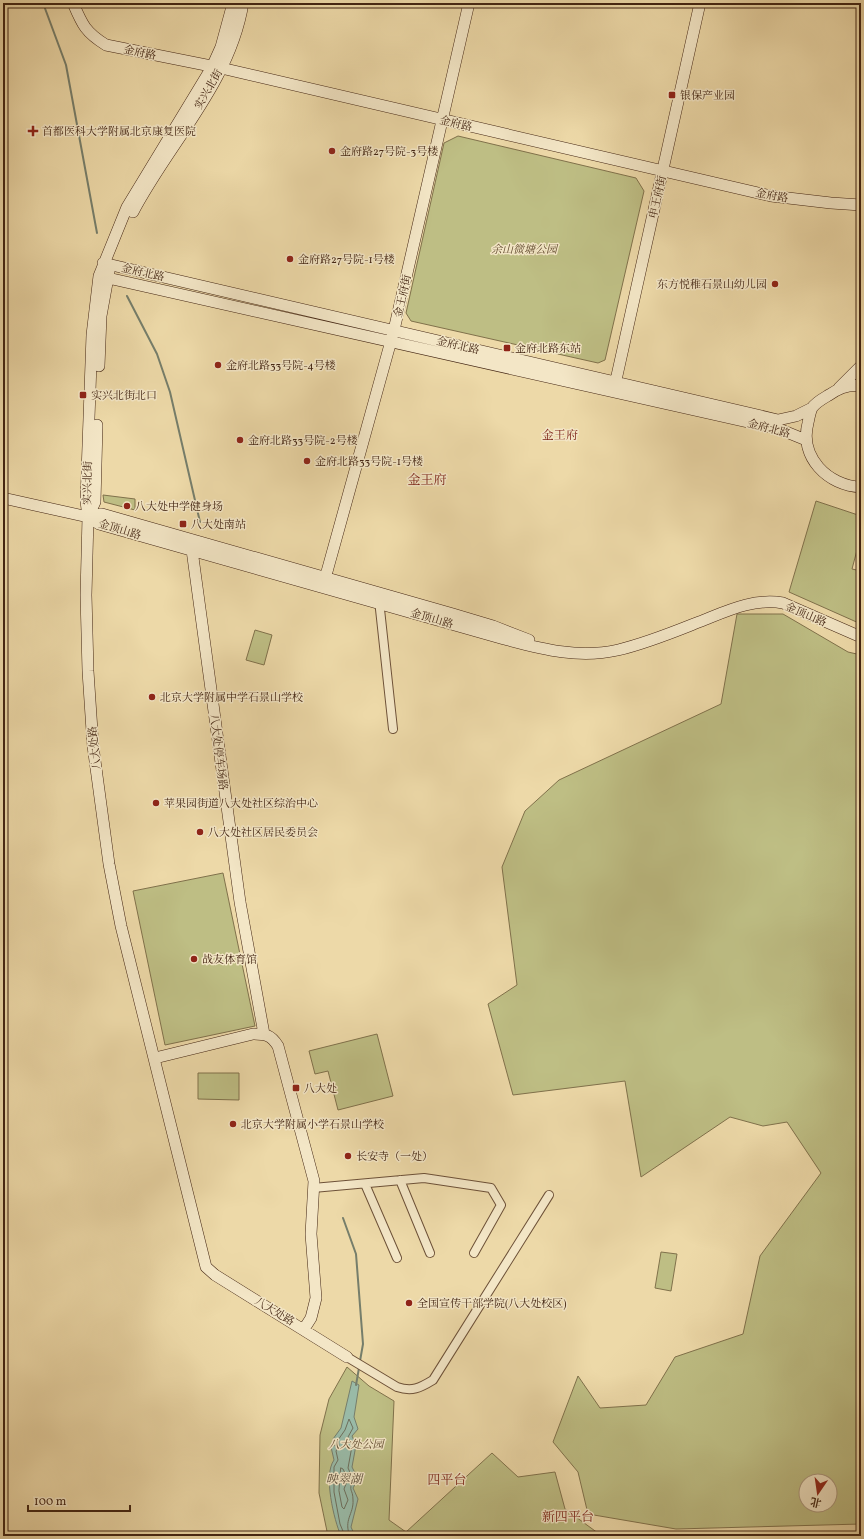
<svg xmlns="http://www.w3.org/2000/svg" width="864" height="1539" font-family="Vollkorn,'Noto Serif SC',serif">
<rect width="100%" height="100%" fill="#edd9a8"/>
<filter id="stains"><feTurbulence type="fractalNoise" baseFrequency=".005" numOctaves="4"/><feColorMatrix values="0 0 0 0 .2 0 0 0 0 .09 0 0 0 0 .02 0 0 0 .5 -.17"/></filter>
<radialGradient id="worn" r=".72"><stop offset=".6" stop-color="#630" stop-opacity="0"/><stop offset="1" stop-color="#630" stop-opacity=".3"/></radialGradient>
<path fill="#bebe84" stroke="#80714b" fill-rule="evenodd" d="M458 136 636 178 644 191 605 360 598 363 411 321 406 313 444 143Z
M103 495 135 499V510L104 502Z
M816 501 861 516V535L852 569 861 571V624L789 592Z
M737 614H783L848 652 861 655V1524L676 1529 588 1514 578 1472 553 1442 578 1376 600 1408 646 1405 675 1357 743 1334 760 1256 821 1173 787 1122 763 1126 730 1117 641 1177 625 1081 513 1095 488 1004 517 985 502 867 525 811 559 780 721 704ZM806 1481H830V1505H806Z
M255 630 272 635 264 665 246 660Z
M223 873 255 1026 165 1045 133 891Z
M377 1034 393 1096 338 1110 328 1071 315 1074 309 1051Z
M198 1073H239V1100L198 1099Z
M661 1252 677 1254 671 1291 655 1288Z
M347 1367 369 1386 394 1401 389 1520 406 1532 492 1453 518 1477 555 1472 565 1509 602 1536H328L319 1493 320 1435 329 1399Z"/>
<path fill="#99baa7" stroke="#767e6b" d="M352 1381 359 1385 354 1417 358 1429 352 1436 356 1445 352 1467 358 1479 353 1488 358 1499 351 1527 355 1536H341C334 1520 323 1475 334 1460L331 1447 336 1445 333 1439 341 1428Z"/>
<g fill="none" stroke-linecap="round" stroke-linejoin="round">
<path stroke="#6e6f5c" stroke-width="1" d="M341 1468 343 1469 348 1479 344 1489 348 1500 344 1509 342 1507 339 1491Z
M345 1536 340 1524 334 1492V1467L338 1460 336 1451 339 1446 338 1440 345 1430 349 1419 353 1428 348 1437 352 1446 348 1468 353 1479C348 1493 353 1488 353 1500 354 1514 343 1520 350 1536"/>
<path stroke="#767e6b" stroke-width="2" d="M43 3 66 65 97 233
M127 296 157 354 170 392 200 522
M343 1218 356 1254 363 1344 360 1361
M356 1385 359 1368"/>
<g stroke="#6d5138" stroke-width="10">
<path id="street" d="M379 600 393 729
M400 1180 430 1253
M365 1184 397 1258
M313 1188 424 1178 491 1188 501 1205 474 1253
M347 1357 397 1387C412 1392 420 1388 433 1380L549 1195"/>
</g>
<g stroke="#422412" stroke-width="12">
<path id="secondary" d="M73 3C82 24 85 32 106 45L221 68 771 196 831 203 861 205
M233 3 221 47 212 67 127 207 99 276 92 335 86 501 88 517 86 595 88 671 93 746 109 864 121 926 206 1267 215 1275 347 1357
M133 212C169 143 230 83 243 3
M103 263 778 420 796 416 812 408
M99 276 779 429 806 440
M99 366 101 316 109 272
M861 386C849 384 839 388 829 395 824 398 816 402 812 408 810 412 809 418 808 423 799 457 828 486 861 487
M839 388 861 366
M614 389 700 3
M3 498 88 517 99 524 504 639C542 649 578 659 618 650 648 643 676 631 704 620 729 610 755 598 783 603L861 637
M88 517 95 502 97 425
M88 517 102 514 453 614 493 626 529 640
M193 540 192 550 240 902 264 1034
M323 586 394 330 469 3
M155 1058 253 1034C266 1034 271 1035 278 1046L314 1181 311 1234 316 1298 311 1318 304 1329"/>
</g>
<use href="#street" stroke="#f3e6c6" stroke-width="8"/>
<use href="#secondary" stroke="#f3e6c6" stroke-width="11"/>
</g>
<g fill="#8f2418" stroke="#f3e6c6" stroke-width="1.5">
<rect x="668" y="91" width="8" height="8" rx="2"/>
<path d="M31 125h4v4h4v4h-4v4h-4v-4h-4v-4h4z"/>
<circle cx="332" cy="151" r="4"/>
<circle cx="290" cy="259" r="4"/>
<circle cx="775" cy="284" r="4"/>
<rect x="503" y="344" width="8" height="8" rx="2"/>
<circle cx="218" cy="365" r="4"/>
<rect x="79" y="391" width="8" height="8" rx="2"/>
<circle cx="240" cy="440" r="4"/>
<circle cx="307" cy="461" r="4"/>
<circle cx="127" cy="506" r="4"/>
<rect x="179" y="520" width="8" height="8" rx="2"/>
<circle cx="152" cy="697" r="4"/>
<circle cx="156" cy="803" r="4"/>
<circle cx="200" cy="832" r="4"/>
<circle cx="194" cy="959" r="4"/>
<rect x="292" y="1084" width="8" height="8" rx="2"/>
<circle cx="233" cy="1124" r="4"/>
<circle cx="348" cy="1156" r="4"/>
<circle cx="409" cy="1303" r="4"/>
</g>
<g text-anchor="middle" stroke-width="3" stroke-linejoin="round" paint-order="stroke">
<g font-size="11" fill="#422412" stroke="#f3e6c6">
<text transform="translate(140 52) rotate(12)" y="4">金府路</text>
<text transform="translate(208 89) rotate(-60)" y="4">实兴北街</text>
<text transform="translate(456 123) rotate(13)" y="4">金府路</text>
<text transform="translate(772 195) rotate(10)" y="4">金府路</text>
<text transform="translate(657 197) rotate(-77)" y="4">申王府街</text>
<text transform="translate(143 272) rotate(13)" y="4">金府北路</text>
<text transform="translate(402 296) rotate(-77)" y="4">金王府街</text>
<text transform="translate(458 345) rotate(13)" y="4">金府北路</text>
<text transform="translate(769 428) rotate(15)" y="4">金府北路</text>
<text transform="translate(87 483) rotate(-89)" y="4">实兴北街</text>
<text transform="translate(120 529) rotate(17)" y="4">金顶山路</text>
<text transform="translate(806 614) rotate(23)" y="4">金顶山路</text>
<text transform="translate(432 618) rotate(16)" y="4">金顶山路</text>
<text transform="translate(94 748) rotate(-96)" y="4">八大处路</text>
<text transform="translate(219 752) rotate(83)" y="4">八大处停车场路</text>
<text transform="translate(275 1311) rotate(31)" y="4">八大处路</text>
</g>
<g font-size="11" fill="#422412" stroke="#f3e6c6" text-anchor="start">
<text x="680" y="99">银保产业园</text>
<text x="42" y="135">首都医科大学附属北京康复医院</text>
<text x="340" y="155">金府路27号院-3号楼</text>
<text x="298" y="263">金府路27号院-1号楼</text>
<text x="767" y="288" text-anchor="end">东方悦稚石景山幼儿园</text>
<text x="515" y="352">金府北路东站</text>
<text x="226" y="369">金府北路33号院-4号楼</text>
<text x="91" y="399">实兴北街北口</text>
<text x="248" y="444">金府北路33号院-2号楼</text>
<text x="315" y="465">金府北路33号院-1号楼</text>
<text x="135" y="510">八大处中学健身场</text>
<text x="191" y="528">八大处南站</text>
<text x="160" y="701">北京大学附属中学石景山学校</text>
<text x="164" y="807">苹果园街道八大处社区综治中心</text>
<text x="208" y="836">八大处社区居民委员会</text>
<text x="202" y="963">战友体育馆</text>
<text x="304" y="1092">八大处</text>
<text x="241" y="1128">北京大学附属小学石景山学校</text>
<text x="356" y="1160">长安寺（一处）</text>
<text x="417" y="1307">全国宣传干部学院(八大处校区)</text>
</g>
<g font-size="11" font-style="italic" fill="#614a2e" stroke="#f3e6c6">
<text x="524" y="253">余山微塘公园</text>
<text x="356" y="1448">八大处公园</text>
</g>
<g font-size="12" fill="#7a1f14" stroke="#f3e6c6">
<text x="560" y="439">金王府</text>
</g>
<g font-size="12" font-style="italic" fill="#584a37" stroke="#f3e6c6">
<text x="344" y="1483">映翠湖</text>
</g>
<g font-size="13" fill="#7a1f14" stroke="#f3e6c6">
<text x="427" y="484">金王府</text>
<text x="447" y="1484">四平台</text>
<text x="568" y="1521">新四平台</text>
</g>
</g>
<rect width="864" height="1539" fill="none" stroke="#edd9a8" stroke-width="16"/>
<rect x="4" y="4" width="856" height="1531" fill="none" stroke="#422412" stroke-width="2"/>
<rect x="8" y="8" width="848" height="1523" fill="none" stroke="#422412"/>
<g transform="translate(818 1493) rotate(193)"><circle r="19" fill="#f3e6c6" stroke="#ac987e"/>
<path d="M0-3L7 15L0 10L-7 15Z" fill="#8f2418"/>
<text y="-6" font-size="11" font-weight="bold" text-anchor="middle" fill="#422412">北</text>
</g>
<path d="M28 1505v6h102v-6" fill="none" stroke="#422412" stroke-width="2"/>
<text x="34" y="1505" font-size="12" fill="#422412" stroke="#f3e6c6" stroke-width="3" paint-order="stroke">100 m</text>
<rect width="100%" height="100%" filter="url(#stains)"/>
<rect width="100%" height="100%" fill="url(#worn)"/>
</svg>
